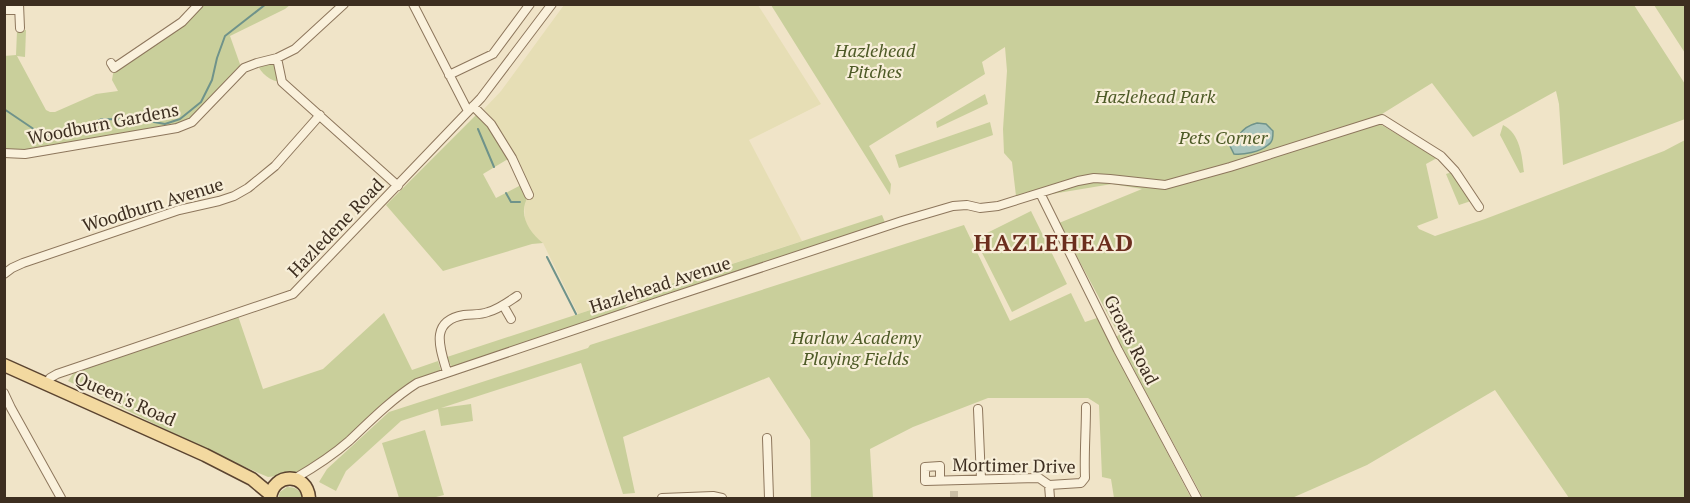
<svg xmlns="http://www.w3.org/2000/svg" width="1690" height="503" font-family="'PT Serif',serif">
<rect width="100%" height="100%" fill="#f0e4c8"/>
<path fill="#e6deb5" d="M564 5H758L821 104 749 140 802 241 578 314 543 243 533 235 525 223 524 201 532 193 493 120 484 109 501 91Z"/>
<path fill="#c9cf9b" d="M199 5H290L285 9 230 36 241 67 194 115 185 122 24 151 5 150 4 56 16 55 17 31 26 30 25 57 17 56 46 110 50 112H55L96 94 118 91 112 80 114 68 182 22Z
M771 5H1634L1685 84V119L1563 165 1559 104 1556 91 1473 137 1432 83 1382 114 1380 124 1437 158 1426 164 1438 218 1417 226 1419 229 1435 236 1485 219 1664 151 1685 140V498H1569L1495 390 1367 465 1292 498H1203L1116 337 1119 335 1059 223 1142 189 1112 184 1046 195 1016 196 1012 162 1004 153 1003 129 1007 71 1005 47 982 62 985 74 869 146 891 184 890 195Z
M1654 5H1685V53Z
M277 58 282 82C271 82 260 73 257 63Z
M985 94 988 104 937 128 936 122Z
M479 112 508 159 483 174 496 198 523 184 529 195C517 213 528 231 543 243L532 244 443 271 386 205Z
M990 122 993 135 899 168 895 155Z
M1503 125C1520 133 1522 156 1524 172L1520 173 1500 135Z
M1455 171 1474 200 1459 205 1446 174Z
M1031 211 1067 284 1012 312 975 239Z
M882 215 886 225 645 303 637 302 634 296Z
M964 225 1010 321 1071 293 1085 322 1097 318 1191 498H1114L1111 479 1102 477 1099 405 1088 398H988L913 427 870 449 873 498H811L810 440 769 377 623 437 635 493 623 494 581 363 441 408 471 404 473 421 441 426 438 409 401 421 346 471 336 491 319 482 327 469 389 412 588 348 590 345Z
M627 298V305L622 310 452 368 447 357Z
M384 313 412 370 438 361 441 371 411 382 399 391 307 472 268 477 213 453 68 381 75 371 238 316 263 389 323 369Z
M425 430 444 495 432 498H399L382 443Z
M287 487C295 487 301 490 302 498H278L280 492Z"/>
<path fill="#a9c4bc" stroke="#6f938a" stroke-width="1.5" d="M1257 123 1266 124 1273 131C1273 137 1273 142 1268 145 1260 152 1243 155 1234 154L1229 144C1242 135 1241 127 1257 123Z"/>
<g fill="none" stroke-linecap="round" stroke-linejoin="round">
<path stroke="#6f938a" stroke-width="2" d="M4 109 44 136 61 137 102 119 143 120 165 124 180 119 201 102 212 80 217 58 225 36 266 4
M478 129 494 167
M506 193 511 202H520
M547 257 576 314"/>
<path stroke="#ccc0a6" stroke-width="8" stroke-dasharray="8 4" stroke-linecap="butt" d="M954 491V498"/>
<g stroke="#8d765c" stroke-width="10">
<path id="minor" d="M19 4 20 28
M413 4 468 111
M4 10H19
M277 58 282 82 398 186
M111 63 114 68 182 22 199 4
M449 75 493 54 530 4
M473 106 491 124 512 158 529 195
M4 153 25 154 177 128 192 122 244 68 257 63 277 58 295 49 344 4
M1040 193 1118 350 1197 498
M4 274 12 268 23 263 179 210 219 201 234 196 248 188 275 166 320 115
M503 305 511 319
M447 372C440 348 429 321 464 315 472 314 481 315 488 312 499 309 508 302 517 296
M47 384 50 378 57 374 293 294 481 98 552 4
M4 393 11 408 61 498
M978 409 981 479
M767 438 769 498
M294 479C313 468 332 456 349 441 371 420 392 399 417 383L666 299 902 221 953 206 967 205 980 208 998 206 1078 181 1094 178 1110 179 1165 185 1230 167 1382 119 1441 156 1455 171 1479 207
M940 480V466L925 467V481L1039 478 1049 485 1081 483 1085 478C1084 454 1086 431 1086 407
M1049 485 1050 498
M662 498 713 496 722 498"/>
</g>
<g stroke="#5b4430" stroke-width="15">
<path id="primary" d="M4 365 205 455 252 479 270 494
M270 498C273 472 307 472 309 498"/>
</g>
<use href="#minor" stroke="#faf1dc" stroke-width="8"/>
<use href="#primary" stroke="#f3d9a0" stroke-width="12"/>
</g>
<g text-anchor="middle" stroke-width="4.5" stroke-linejoin="round" paint-order="stroke">
<g font-size="18" font-style="italic" fill="#4d5a26" stroke="#f7eed8">
<text x="875" y="57">Hazlehead<tspan x="875" dy="21">Pitches</tspan></text>
<text x="1155" y="103">Hazlehead Park</text>
<text x="1223" y="144">Pets Corner</text>
<text x="856" y="344">Harlaw Academy<tspan x="856" dy="21">Playing Fields</tspan></text>
</g>
<g font-size="18" fill="#3d2e20" stroke="#f7eed8">
<text transform="translate(103 124) rotate(-11)" y="6">Woodburn Gardens</text>
<text transform="translate(153 205) rotate(-17)" y="6">Woodburn Avenue</text>
<text transform="translate(336 228) rotate(-46)" y="6">Hazledene Road</text>
<text transform="translate(660 285) rotate(-18)" y="6">Hazlehead Avenue</text>
<text transform="translate(1131 340) rotate(63)" y="6">Groats Road</text>
<text transform="translate(125 399) rotate(24)" y="6">Queen's Road</text>
<text transform="translate(1014 466) rotate(1)" y="6">Mortimer Drive</text>
</g>
<g font-size="24" font-weight="bold" letter-spacing="1.5" fill="#6b2e1e" stroke="#f7eed8">
<text x="1054" y="251">HAZLEHEAD</text>
</g>
</g>
<rect width="1690" height="503" fill="none" stroke="#3d2e20" stroke-width="12"/>
</svg>
